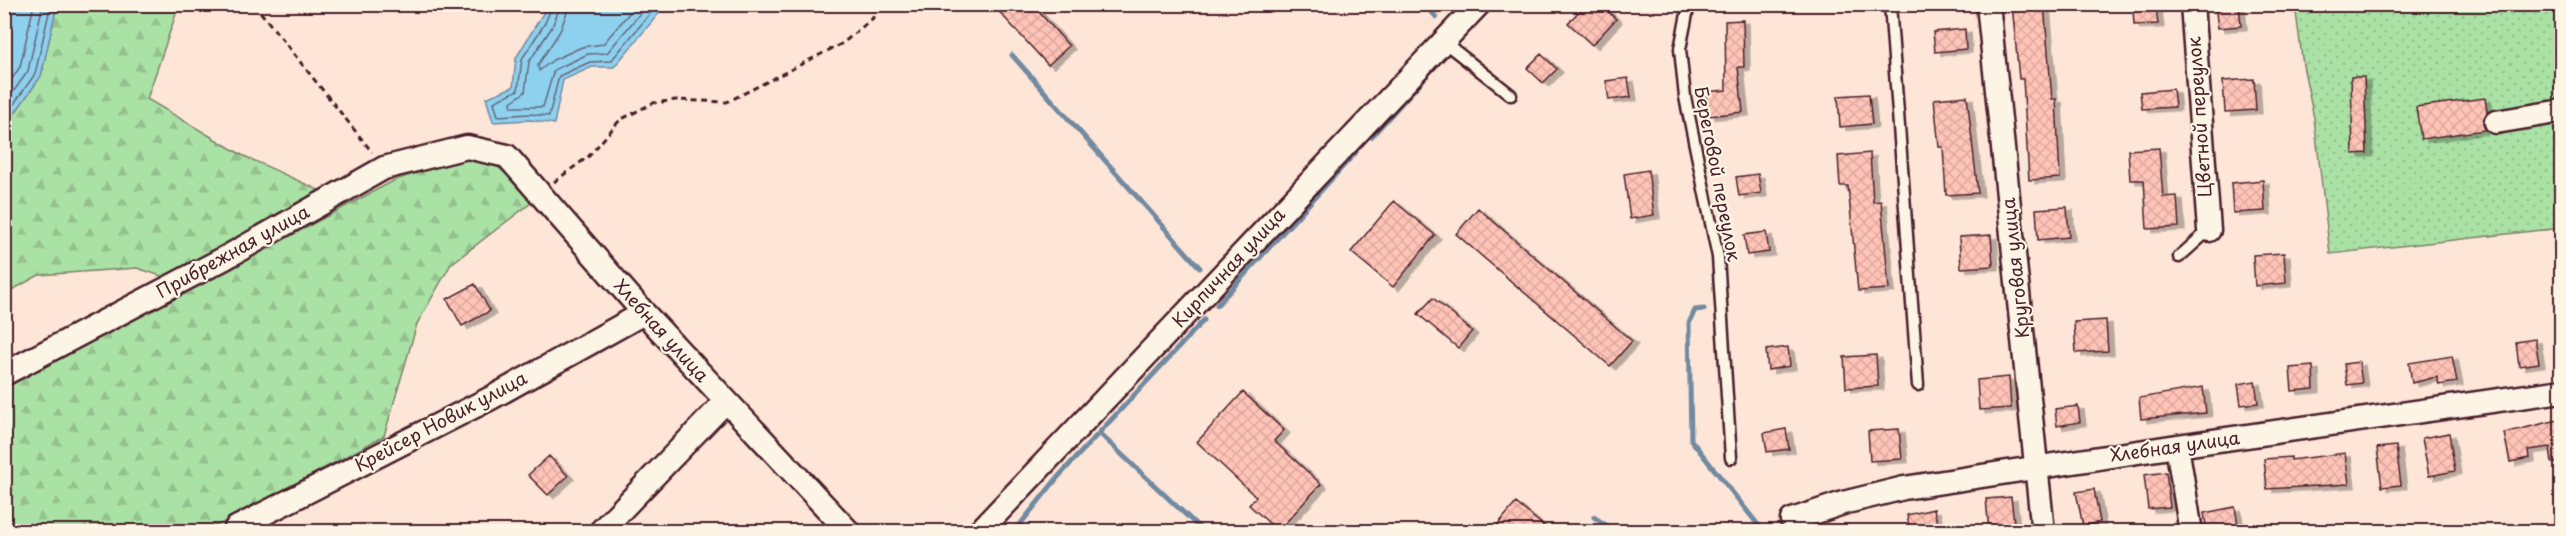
<svg xmlns="http://www.w3.org/2000/svg" width="2566" height="536" font-family="'Playpen Sans',sans-serif">
<defs>
<pattern id="grass-dots" width="8" height="8" patternUnits="userSpaceOnUse" patternTransform="scale(1.5)"><rect width="8" height="8" fill="#aae1a5"/><path d="M2 2h.1M6 6h.1" fill="none" stroke="#94c18e" stroke-width="1.8" stroke-linecap="round"/></pattern>
<pattern id="forest-firs" width="22" height="20" patternUnits="userSpaceOnUse" patternTransform="scale(1.5)"><rect width="22" height="20" fill="#aae1a5"/><path d="M5 1l3.5 6h-7zM16 11l3.5 6h-7z" fill="#94c18e"/></pattern>
<pattern id="building-cross-hatch" width="8" height="8" patternUnits="userSpaceOnUse" patternTransform="scale(1.5)"><rect width="8" height="8" fill="#ffc4b7"/><path d="M0 0l8 8M0 8l8-8" fill="none" stroke="#dca89e"/></pattern>
<filter id="shadow"><feDropShadow dx="6" dy="3.5" stdDeviation="0" flood-color="#0004"/></filter>
</defs>
<rect width="100%" height="100%" fill="#fde6d7"/>
<filter id="ink" filterUnits="userSpaceOnUse"><feTurbulence type="fractalNoise" baseFrequency=".0167" numOctaves="2"/><feDisplacementMap in="SourceGraphic" scale="12" xChannelSelector="R" yChannelSelector="G"/><feConvolveMatrix kernelMatrix="1 2 1 2 8 2 1 2 1" color-interpolation-filters="sRGB"/></filter>
<g filter="url(#ink)">
<path fill="url(#grass-dots)" stroke="#7a8068" stroke-width="1.5" d="M2295 5H2561V228L2330 254 2314 118 2303 65Z"/>
<path fill="url(#forest-firs)" stroke="#7a8068" stroke-width="1.5" d="M57 5H179L147 99 242 155 323 192 170 279 137 268 39 275 5 294V127L41 76Z
M466 158 492 162 514 181 531 203 451 264 417 324 384 436 213 528V531L5 532V388L395 180Z"/>
<path fill="#8dd1ef" stroke="#728aa1" stroke-width="1.5" d="M5 4 57 5 41 76 5 127Z
M548 5H666L614 67H592L563 80 554 124 530 120 493 122 486 98 513 87 516 58Z"/>
<g fill="none" stroke-linecap="round" stroke-linejoin="round">
<path stroke="#656679" stroke-width="1.5" d="M553 4 545 23 522 59 518 90 494 102 498 116 530 114 549 116 559 76 590 62 611 61 658 4
M561 4 552 27 529 62 525 92 511 102 512 107H543L554 70 588 54 607 53 648 4
M570 4 560 31 538 65 539 71 553 60 582 47 603 44 637 4
M4 90 20 67 34 4
M4 105 28 71 43 4
M4 118 35 74 51 4"/>
<path stroke="#728aa1" stroke-width="5" d="M1425 4 1436 17
M1484 14 1493 4
M1012 55 1200 268
M1371 137 1437 64
M1217 305 1356 152
M1704 309 1695 310 1689 323 1691 440 1759 526 1758 532
M1099 433 1204 532
M1594 517 1616 532
M1014 532 1058 477 1204 320"/>
</g>
<path fill="url(#building-cross-hatch)" stroke="#4a1f2b" stroke-width="1.5" filter="url(#shadow)" d="M992 4H1032L1069 46 1048 65Z
M1586 4H1600L1616 19 1592 45 1568 23Z
M2012 4H2044L2052 99H2056L2060 178 2029 180 2023 79H2019Z
M2239 4 2241 26 2218 28 2215 5Z
M2156 8 2158 24 2134 25 2133 9Z
M1743 20 1744 67H1738L1743 112 1709 116 1706 92 1726 90 1725 21Z
M1965 29 1966 49 1935 52 1933 32Z
M1541 54 1557 69 1543 83 1527 68Z
M2351 77H2364L2367 153 2353 154Z
M1628 78 1631 97 1609 100 1606 81Z
M2254 79 2256 110 2225 112 2223 81Z
M2173 89 2175 107 2142 109 2140 92Z
M1869 94 1872 124 1840 127 1838 96Z
M1967 96 1978 193 1946 195 1943 147H1939L1934 99Z
M2485 98 2487 112 2483 124 2485 130 2421 139 2416 107Z
M2159 148 2163 197 2177 196 2179 227 2147 229 2144 180H2130L2128 150Z
M1870 153 1873 202 1881 201 1889 289 1858 291 1848 186H1840L1838 156Z
M1648 170 1654 215 1630 219 1624 174Z
M1758 174 1761 193 1739 196 1736 177Z
M2263 180 2265 211 2233 213 2231 183Z
M1394 201 1435 235 1393 287 1351 252Z
M2067 207 2069 237 2038 240 2036 209Z
M1478 208 1632 341 1610 366 1456 234Z
M1766 232 1769 252 1747 255 1744 235Z
M1991 235 1993 266 1961 268 1959 237Z
M2284 253 2286 283 2255 286 2253 255Z
M475 284 490 311 462 326 447 299Z
M1433 298 1472 331 1458 348 1418 314Z
M2106 320 2108 351 2076 353 2074 322Z
M2535 339 2539 363 2519 366 2516 342Z
M1788 347 1790 366 1768 370 1766 350Z
M1876 355 1878 386 1846 388 1844 357Z
M2452 356 2457 382 2439 385 2437 377 2412 383 2409 363Z
M2359 362 2362 383 2347 385 2344 364Z
M2313 366 2314 389 2292 391 2290 368Z
M2009 377 2011 408 1979 410 1977 380Z
M2255 381 2258 403 2241 405 2238 384Z
M2203 387 2206 413 2141 419 2139 398Z
M1243 392 1284 430 1274 441 1321 484 1278 531 1249 505 1256 497 1197 442Z
M2078 406 2080 422 2057 426 2055 409Z
M2562 419V463H2552L2550 447 2528 450 2529 458 2510 462 2504 433Z
M1786 429 1789 449 1767 452 1764 433Z
M1899 429 1902 459 1870 461 1868 431Z
M2449 433 2455 471 2429 476 2422 438Z
M2396 446 2401 485 2382 487 2377 448Z
M2345 453 2349 484 2267 489 2264 459 2291 457V460Z
M549 456 568 476 548 495 528 475Z
M2166 472 2170 507 2148 509 2144 475Z
M2094 489 2100 522 2083 526 2076 492Z
M2011 497 2015 531H1989L1986 499Z
M1516 503 1550 531H1492Z
M2235 507 2239 531H2207L2204 513Z
M1934 509 1939 531H1910L1907 515Z"/>
<g fill="none" stroke-linecap="round" stroke-linejoin="round">
<g stroke="#4a1f2b" stroke-width="15">
<path id="lane" d="M1689 4 1680 49 1685 97 1718 257 1731 458
M1890 4 1918 385
M1444 42 1511 95
M2179 257 2209 230"/>
</g>
<g stroke="#4a1f2b" stroke-width="27">
<path id="street" d="M1988 4 2043 532
M2192 4 2209 230
M2496 122 2562 111
M4 374 225 258 384 168 467 147 507 156 644 313 849 532
M2177 446 2191 532
M1792 520 1843 503 1904 488 2177 446 2562 391
M236 528 491 398 644 313
M600 532 726 401
M979 532 1479 4"/>
</g>
<path stroke="#4a1f2b" stroke-width="3" stroke-dasharray="6 4.5" stroke-linecap="butt" d="M254 4 372 152
M554 182 589 156 620 120 653 103 676 100 727 102 843 43 873 18 874 4"/>
<use href="#lane" stroke="#fcf5e5" stroke-width="10"/>
<use href="#street" stroke="#fcf5e5" stroke-width="22"/>
</g>
</g>
<g text-anchor="middle" stroke-width="4.5" stroke-linejoin="round" paint-order="stroke">
<g font-size="18" fill="#4a1f2b" stroke="#fcf5e5">
<text transform="translate(2200 117) rotate(-94)" y="6">Цветной переулок</text>
<text transform="translate(1717 174) rotate(79)" y="6">Береговой переулок</text>
<text transform="translate(233 252) rotate(-29)" y="6">Прибрежная улица</text>
<text transform="translate(1229 268) rotate(-47)" y="6">Кирпичная улица</text>
<text transform="translate(2016 268) rotate(-96)" y="6">Круговая улица</text>
<text transform="translate(661 331) rotate(48)" y="6">Хлебная улица</text>
<text transform="translate(441 422) rotate(-28)" y="6">Крейсер Новик улица</text>
<text transform="translate(2175 447) rotate(-8)" y="6">Хлебная улица</text>
</g>
</g>
<rect width="2566" height="536" fill="none" stroke="#fcf5e5" stroke-width="24"/>
<rect x="12" y="12" width="2542" height="512" fill="none" stroke="#4a1f2b" stroke-width="2" filter="url(#ink)"/>
</svg>
